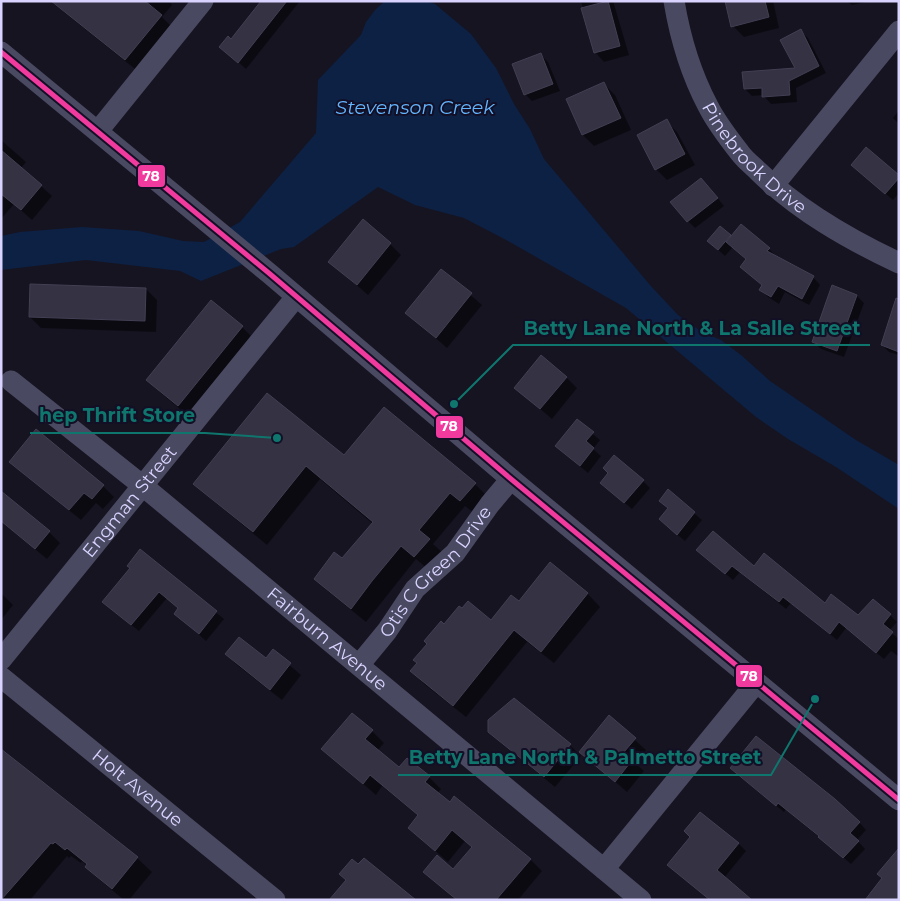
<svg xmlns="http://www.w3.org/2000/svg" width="900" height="901" font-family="Montserrat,sans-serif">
<rect width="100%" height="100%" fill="#161421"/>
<path fill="#0d2144" d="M385 1H426L435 4 471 34 496 68 514 104 530 129 544 159 650 285 678 315 702 332 721 340 741 355 770 381 856 440 899 465V509L836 467 788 439 756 417 626 308 508 241 464 218 415 205 378 187 294 247 281 249 201 281 180 271 86 260 1 270V236L20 232 82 227 139 231 183 241 204 242 240 222 316 133 318 80 361 35 366 22 375 10Z"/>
<path fill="#0007" d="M50 1H169L172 5 162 17 176 31 140 73Z
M262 1H300L246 69 221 47 231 41Z
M581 1H613L629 55 604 62 595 52Z
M726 1H773L779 28 744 37 733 26Z
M847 1H866V2L852 5Z
M801 31 808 38 826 73 796 88 797 102 771 104 763 95 752 96 745 89 797 69Z
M541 55 548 62 560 91 532 101 525 94Z
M604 84 615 95 631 130 594 146 583 135 568 100Z
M899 110V124L893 118Z
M666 121 677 132 695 165 667 180 656 169Z
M1 140 26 162 21 168 52 196 32 220 14 204 1 219Z
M860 172 899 177V193L893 200Z
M708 186 724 206 695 228 688 221Z
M720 228 731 237 769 249 776 256 775 257 813 277 820 285 809 305 785 292 779 304 768 297 761 290 763 286 747 260 733 247 725 256 716 248Z
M390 244 401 255 368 295 330 262Z
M442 270 482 305 447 348 407 313Z
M146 289 157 300 156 332 41 328 30 317Z
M857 296 864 303 844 357 821 349 814 342Z
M899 315V355L889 352 882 345Z
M242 327 257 342 193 420 162 394 147 380Z
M566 377 577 388 552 419 516 388Z
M577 421 600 440 593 449 601 456 588 473 564 453Z
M344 457 475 484 489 498 475 514 465 506 433 544 443 553 429 570 416 559 366 622 329 592 315 579 342 560 373 524 320 479 267 545 209 497 195 483Z
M11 462 103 486 114 497 103 509 96 503 81 520 22 472Z
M610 474 643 481 650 488 632 509 609 490Z
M668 491 702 520 685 541 667 526Z
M1 521 49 532 60 543 47 559Z
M141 551 224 619 206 641 176 614 180 609 167 598 139 631 111 609Z
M705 557 754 568 825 604 859 617 890 615 897 622 889 631 899 639V657L891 651 884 659 846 628 837 640 791 603 786 609 740 572 733 580Z
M550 564 588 594 600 607 554 663 527 642 466 717 424 684 412 671 444 625 491 622 519 603Z
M1 593 13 605 1 620Z
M273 651 301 675 282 700 237 665 226 654 266 660Z
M609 717 646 750 635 763 644 771 627 792 581 752Z
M372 731 384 743 377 751 399 769 429 777 441 789 437 794 530 859 542 871 518 900H456L425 872 454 871 473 848 465 841 448 862 409 828 419 816 382 786 376 795 323 749Z
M490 732 570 745 581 756 555 787 501 743Z
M738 775 859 822 866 830 857 840 865 849 851 864 786 809 784 812Z
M1 779 137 858 152 872 129 900H124L101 881 82 861 81 863 71 856 69 858 67 856 30 900H1Z
M739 844 746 851 724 878 676 872Z"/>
<path fill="#343243" stroke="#433f54" d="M51 1H145L162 15 125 60Z
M261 1H287L238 63 219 47 228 36 231 39Z
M608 1 620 46 594 53 581 8Z
M725 1H765L769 17 731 27Z
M801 29 819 66 789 81 790 95 762 97V88L744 89 742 72 795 68 780 40Z
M541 53 553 84 524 95 512 64Z
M604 82 621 118 582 135 566 99Z
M667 119 685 154 655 170 637 135Z
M866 147 899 175V178L885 194 851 165Z
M1 150 42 185 21 210 1 194Z
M701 178 718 198 687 222 670 202Z
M363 219 391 243 357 285 328 262Z
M741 224 770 248 767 251 814 276 802 299 778 286 771 297 759 290 762 285 740 267 746 259 726 242Z
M720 226 731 235 718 250 707 241Z
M441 269 472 293 436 338 405 313Z
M30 284 146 288 145 321 29 317Z
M832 285 857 295 837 351 812 342Z
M896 298 899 299V352L881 345Z
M211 300 243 326 178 406 146 380Z
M541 355 567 377 540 409 514 388Z
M267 393 344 455 384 407 476 483 460 501 450 493 419 530 430 539 414 557 401 546 372 581 351 609 314 579 334 552 342 558 373 522 306 466 253 532 193 484Z
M577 419 594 432 586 441 594 448 580 466 555 446Z
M36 429 104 485 92 499 84 493 69 510 9 462Z
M614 455 644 480 624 503 600 483 608 473 603 468Z
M668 489 695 512 677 535 659 519 668 508 659 501Z
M1 491 50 531 35 549 1 521Z
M713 531 754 566 764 553 825 603 831 594 858 615 873 599 891 614 883 624 893 632 876 653 839 622 830 634 783 597 779 602 732 566 725 574 696 550Z
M140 549 217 611 199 634 174 614 178 608 159 592 131 625 102 602 130 568 127 566Z
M550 562 588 593 541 652 514 630 453 706 410 671 417 663 413 660 427 644 424 641 441 621 444 624 459 606 462 608 468 601 491 620 511 595 519 601Z
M239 637 266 658 273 649 291 663 270 690 225 654Z
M514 698 571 744 544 777 488 732V720Z
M352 713 373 730 365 739 399 767 407 758 430 776 425 782 450 802 454 796 531 859 496 900H457L423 872 437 855 453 869 472 847 452 830 435 851 408 828 418 815 370 775 363 784 321 749Z
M609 715 636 738 624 752 633 759 615 782 579 752Z
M756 736 835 799 860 822 850 833 859 841 843 858 818 837 819 836 778 803 776 806 730 768Z
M1 749 138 857 112 889 85 867 87 864 67 848 65 850 55 842 53 844 51 843 1 900Z
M700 812 739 843 717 870 752 900H710L667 865 690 837 684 831Z
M899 848V900H865L882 878 877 874Z
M364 858 416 900H329L346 880 339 874 352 859 358 864Z"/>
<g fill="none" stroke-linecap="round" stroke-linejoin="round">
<g stroke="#4a4962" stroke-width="21">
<path id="s1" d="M674 1C680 37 691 74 708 106 716 122 729 139 740 153 745 160 753 166 759 172 799 211 848 239 899 263"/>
<path d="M1 52 270 274 511 479 899 800"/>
<path d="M98 131 203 1"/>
<path d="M773 186 899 31"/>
<path id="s2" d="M11 381 143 486 641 900"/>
<path id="s3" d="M1 660 296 297"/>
<path id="s4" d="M359 665 387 631 415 589 455 553 490 504 511 479"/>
<path id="s5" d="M1 677 275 900"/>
<path d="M604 869 756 683"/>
</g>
<g stroke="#130f26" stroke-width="9">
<path id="bus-1" d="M1 52 270 274 511 479 899 800"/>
</g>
<use href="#bus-1" stroke="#f13a9d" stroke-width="5"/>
</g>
<g text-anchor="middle" stroke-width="4" stroke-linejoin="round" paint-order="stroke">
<g font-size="18" fill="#d9d4ff" stroke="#130f26">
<text dy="6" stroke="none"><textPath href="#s1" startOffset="181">Pinebrook Drive</textPath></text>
<text dy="6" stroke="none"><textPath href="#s3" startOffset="204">Engman Street</textPath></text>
<text dy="6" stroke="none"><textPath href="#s4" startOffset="121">Otis C Green Drive</textPath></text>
<text dy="6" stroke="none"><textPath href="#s2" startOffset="408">Fairburn Avenue</textPath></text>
<text dy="6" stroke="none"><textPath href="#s5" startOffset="176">Holt Avenue</textPath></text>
</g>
<g font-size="19" font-style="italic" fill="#62b6ff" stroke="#130f26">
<text x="415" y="114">Stevenson Creek</text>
</g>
</g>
<path fill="none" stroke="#0f766e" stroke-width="2" d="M454 404L513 345H870M277 438L205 433H30M815 699L771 775H398"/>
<g fill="#0f766e" stroke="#130f26" stroke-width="2">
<circle cx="454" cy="404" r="5"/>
<circle cx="277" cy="438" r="5"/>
<circle cx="815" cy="699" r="5"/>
</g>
<g font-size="19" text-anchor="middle" font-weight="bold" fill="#0f766e" stroke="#130f26" stroke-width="4" stroke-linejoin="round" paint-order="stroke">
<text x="692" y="335">Betty Lane North &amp; La Salle Street</text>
<text x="117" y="422">hep Thrift Store</text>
<text x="585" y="764">Betty Lane North &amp; Palmetto Street</text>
</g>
<g stroke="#130f26" stroke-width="2">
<rect x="137" y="164" width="29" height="24" rx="5" fill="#f13a9d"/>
<rect x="435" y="415" width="29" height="24" rx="5" fill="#f13a9d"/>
<rect x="735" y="664" width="28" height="24" rx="5" fill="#f13a9d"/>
</g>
<g font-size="14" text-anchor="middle" font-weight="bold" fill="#fff">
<text x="151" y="181">78</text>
<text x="449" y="431">78</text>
<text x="749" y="681">78</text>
</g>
<rect width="900" height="901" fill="none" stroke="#d9d4ff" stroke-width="5"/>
</svg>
